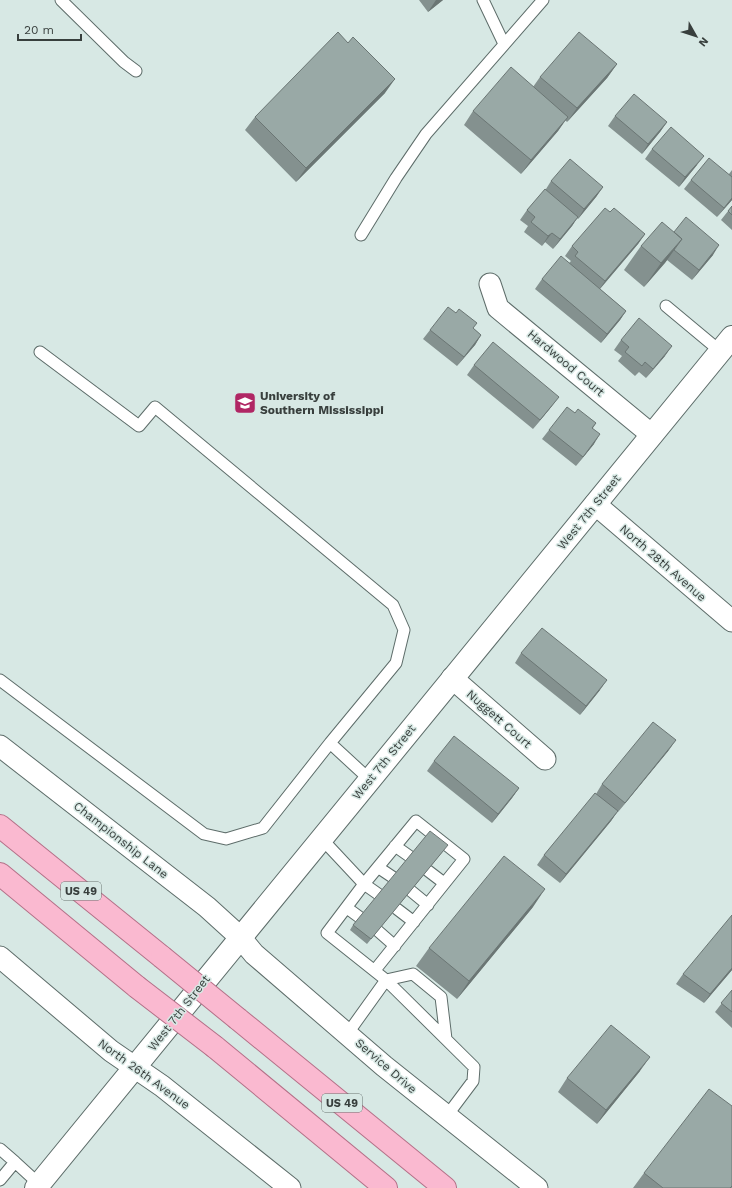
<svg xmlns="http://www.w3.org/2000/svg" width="732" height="1188" font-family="'Work Sans',sans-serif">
<rect width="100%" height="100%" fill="#d7e8e4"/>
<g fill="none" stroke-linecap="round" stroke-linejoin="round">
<g stroke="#5d6c69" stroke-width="13">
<path id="lane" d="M61 0 124 62 136 71
M483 0 504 44
M361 235 396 178 426 134 543 0
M666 306 720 351
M40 352 139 426 155 407 393 605 404 630 396 663 330 743 369 779
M0 680 204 834 226 839 263 828 330 743
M321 838 364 884 327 933 386 980 413 974 441 997 446 1039
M395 846 412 858
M379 868 394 878
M427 870 444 883
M411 891 428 905
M347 908 362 919
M397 909 414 922
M378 931 395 946
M375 970 464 859 416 821 364 884 381 896
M348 1033 386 980 474 1067 473 1081 446 1117
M0 1149 15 1162
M0 1180 15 1162 39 1184"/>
</g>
<g stroke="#5d6c69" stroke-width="23">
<path id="street" d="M490 284 498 308 652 435
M595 504 732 621
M452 678 545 759
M0 746 207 907 240 937 254 954 384 1066 537 1188
M0 957 111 1051 162 1086 290 1188"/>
</g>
<g stroke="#5d6c69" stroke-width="24">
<path id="secondary" d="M36 1188 732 337"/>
</g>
<g stroke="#b47088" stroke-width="24">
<path id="primary" d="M0 826 162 957
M0 874 137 987
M238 1019 445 1188
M215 1047 386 1188"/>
</g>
<use href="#lane" stroke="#fff" stroke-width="11"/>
<use href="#street" stroke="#fff" stroke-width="21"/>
<use href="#secondary" stroke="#fff" stroke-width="22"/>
<use href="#primary" stroke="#fab9d0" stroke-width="22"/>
<g stroke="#b47088" stroke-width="24" stroke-linecap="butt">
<path id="primary-bridge" d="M162 957 238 1019
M137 987 215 1047"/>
</g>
<use href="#primary-bridge" stroke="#fab9d0" stroke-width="22"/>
</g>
<path fill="#84918f" d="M419 0H443L428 12Z
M617 64 607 78 567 122 565 120 558 131 521 174 464 125 473 111 533 87 540 77Z
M385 93 296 182 245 130 255 117Z
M615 116 667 122 660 132 642 154 608 126Z
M652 149 697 165 679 187 645 159Z
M732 170V200L717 217 684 189 691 180 729 174Z
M551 181 603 187 596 197 578 219 577 218 572 226 553 249 545 242 542 246 524 232 528 226 520 220 527 210 546 189Z
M732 206V230L721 220Z
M610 212 645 234 638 244 600 289 626 311 620 320 601 343 535 289 542 279 569 263 571 261 565 256 572 246Z
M641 246 713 255 692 280 667 260 644 287 624 270Z
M473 328 481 335 475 345 457 366 423 339 430 330Z
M621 340 665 356 646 378 639 372 635 376 618 361 622 356 614 350Z
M474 365 552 406 533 429 467 375Z
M575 413 596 423 593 428 594 444 576 466 542 439 549 430Z
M521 653 600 690 580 715 515 663Z
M669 750 618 812H617L611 821 560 883 537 865 544 855 596 794 602 784Z
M434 761 519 788 512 798 492 823 427 771Z
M444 850 367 944 350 930 353 925Z
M533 907 457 999 416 966 429 948Z
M732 970 704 1003 676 984 683 974Z
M732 990V1028L715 1012Z
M640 1071 597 1124 558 1092 567 1078Z
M732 1106V1188H633L644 1173Z"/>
<path fill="#6b7674" d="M436 0H443L428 12Z
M617 64 607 78 567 122 577 108Z
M395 79 385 93 296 182 306 168Z
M568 117 558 131 521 174 531 160Z
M667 122 660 132 642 154 648 144Z
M704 156 697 165 679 187 685 177Z
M603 187 596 197 578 219 584 209Z
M732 198V200L717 217 724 208Z
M578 217 572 226 553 249 560 239Z
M552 233 545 242 542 246 548 236Z
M645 234 638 244 598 291 605 281Z
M682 239 665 263 644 287 661 263Z
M719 245 713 255 692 280 699 270Z
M626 311 620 320 601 343 607 334Z
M481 335 475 345 457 366 464 357Z
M672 346 665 356 646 378 653 369Z
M559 397 552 406 533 429 540 420Z
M600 434 594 444 576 466 583 457Z
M607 680 600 690 580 715 586 706Z
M676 740 669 750 618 812 625 803Z
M519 788 512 798 492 823 498 814Z
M618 811 611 821 560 883 566 874Z
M545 889 533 907 457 999 469 981Z
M732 968V970L704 1003 710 994Z
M650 1057 640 1071 597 1124 606 1110Z"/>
<path fill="#99a9a6" stroke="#6b7674" d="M338 32 348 43 353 37 395 79 306 168 255 117Z
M579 32 617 64 577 108 540 77Z
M511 67 568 117 531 160 473 111Z
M634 94 667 122 648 144 615 116Z
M671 127 704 156 685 177 652 149Z
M709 158 732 177V198L724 208 691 180Z
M570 159 603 187 584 209 551 181Z
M545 189 578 217 560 239 552 233 548 236 531 222 535 217 527 210Z
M732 206V215L728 211Z
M605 208 610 212 614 208 645 234 605 281 575 256 578 252 572 246Z
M686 217 719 245 699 270 674 250 682 239 674 232Z
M662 222 682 239 661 263 641 246Z
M561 256 626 311 607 334 542 279Z
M448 307 456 313 459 309 477 323 473 328 481 335 464 357 430 330Z
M639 318 672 346 653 369 645 362 642 366 625 352 629 347 621 340Z
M493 342 559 397 540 420 474 365Z
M567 407 575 413 578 409 596 423 592 428 600 434 583 457 549 430Z
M542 628 607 680 586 706 521 653Z
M653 722 676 740 625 803 602 784Z
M454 736 519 788 498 814 434 761Z
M595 793 618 811 566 874 544 855Z
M430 831 448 845 371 939 353 925Z
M504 856 545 889 469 981 429 948Z
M732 915V968L710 994 683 974Z
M732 990V1012L721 1003Z
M611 1025 650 1057 606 1110 567 1078Z
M709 1089 732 1106V1186L730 1188H663L644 1173Z"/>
<defs>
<g id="university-square" transform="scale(1.15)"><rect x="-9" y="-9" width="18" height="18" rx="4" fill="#b02664" stroke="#d7e8e4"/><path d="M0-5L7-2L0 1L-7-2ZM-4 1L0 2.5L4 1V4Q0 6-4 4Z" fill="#fff"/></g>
</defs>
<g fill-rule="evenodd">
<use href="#university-square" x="245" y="403"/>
</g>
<g text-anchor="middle" stroke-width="3" stroke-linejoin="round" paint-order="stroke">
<g fill="#d7e8e4" stroke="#68726f" stroke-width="1">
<rect x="61" y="882" width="40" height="18" rx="3"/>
<rect x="322" y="1094" width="40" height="18" rx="3"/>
</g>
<g font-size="11" font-weight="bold" fill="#383f3d">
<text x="81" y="895">US 49</text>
<text x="342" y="1107">US 49</text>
</g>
<g font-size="12" fill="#383f3d" stroke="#d7e8e4">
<text transform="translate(566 363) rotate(40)" y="4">Hardwood Court</text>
<text transform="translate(589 512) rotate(-51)" y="4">West 7th Street</text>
<text transform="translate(663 563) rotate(41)" y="4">North 28th Avenue</text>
<text transform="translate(499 719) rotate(41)" y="4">Nuggett Court</text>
<text transform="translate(384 762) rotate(-51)" y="4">West 7th Street</text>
<text transform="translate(121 840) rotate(38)" y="4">Championship Lane</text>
<text transform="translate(179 1013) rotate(-52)" y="4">West 7th Street</text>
<text transform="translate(386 1066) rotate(41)" y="4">Service Drive</text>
<text transform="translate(144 1074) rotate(36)" y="4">North 26th Avenue</text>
</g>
<g font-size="12" font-weight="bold" fill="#383f3d" stroke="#d7e8e4" text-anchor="start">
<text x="260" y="400">University of<tspan x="260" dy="14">Southern Mississippi</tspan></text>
</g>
</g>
<g transform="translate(696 36) rotate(129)" stroke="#d7e8e4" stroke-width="3" paint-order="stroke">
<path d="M0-3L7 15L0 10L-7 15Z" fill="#383f3d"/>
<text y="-6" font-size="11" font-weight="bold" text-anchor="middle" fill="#383f3d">N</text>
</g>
<path d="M18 34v6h63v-6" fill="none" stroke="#383f3d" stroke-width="2"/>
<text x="24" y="34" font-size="12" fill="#383f3d" stroke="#d7e8e4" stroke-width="3" paint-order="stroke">20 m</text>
</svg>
